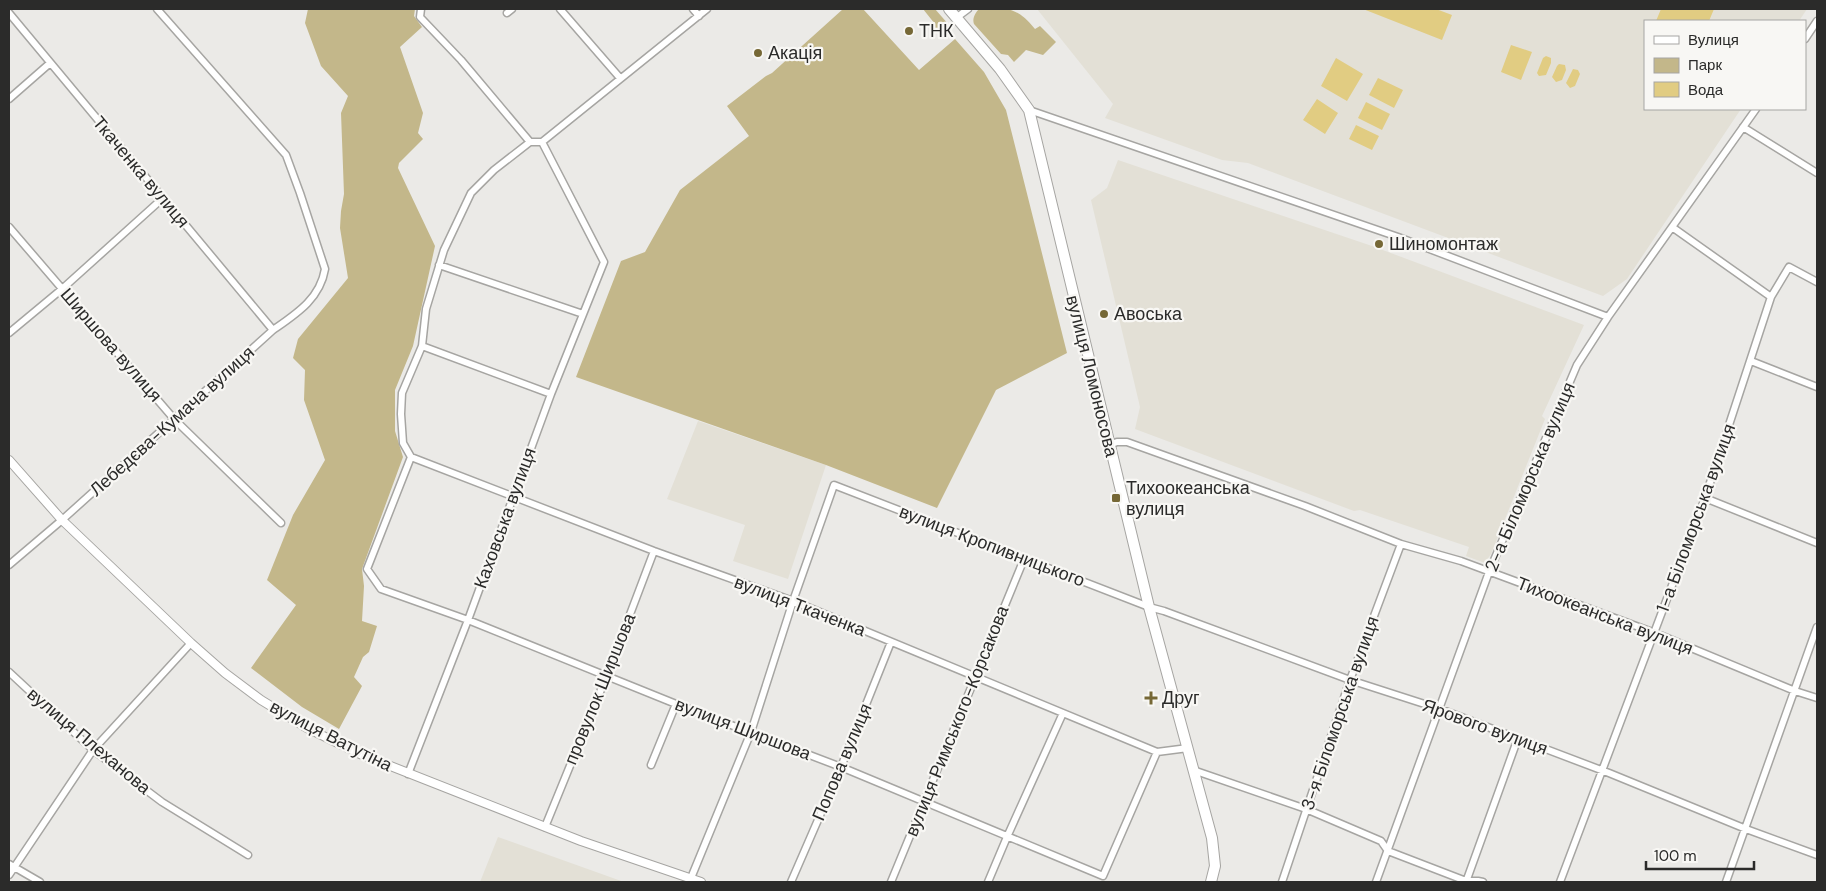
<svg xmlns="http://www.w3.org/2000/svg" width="1826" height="891" font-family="'DM Sans',sans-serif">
<rect width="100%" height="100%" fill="#ebeae7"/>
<path fill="#e3e0d6" d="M1037 9H1807L1799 21H1645V109H1741L1627 279 1603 296 1248 163 1222 160 1105 118 1113 104Z
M1118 160 1372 246 1584 325 1542 416 1545 419 1491 554 1485 563 1466 556 1469 547 1360 510 1354 511 1135 429 1140 407 1091 200 1107 188Z
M698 421 826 465 788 579 733 561 745 525 667 499Z
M498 837 624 882H480Z"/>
<path fill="#c3b78a" d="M308 9H415L414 16 422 27 400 47 423 113 418 133 423 139 399 163 398 168 435 246 413 346 395 390V431L403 457 362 569 364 586 362 621 377 626 369 652 363 657 354 677 362 686 339 729 302 707 251 668 296 605 267 580 293 515 325 460 304 400 305 370 293 358 298 339 348 278 340 228 341 211 344 194 341 113 348 96 321 66 305 23Z
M843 9H863L919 70 955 39 984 72 1006 110 1067 353 996 390 937 508 826 465 576 377 621 261 645 252 680 190 749 136 727 106 766 76 772 73Z
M923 9H935L949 25V28L944 33 935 31V24Z
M979 9C1008 9 1015 5 1035 29L1040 26 1056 42 1043 55 1026 50 1014 62 1008 55 1001 54 974 24C972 19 975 13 979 9Z"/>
<path fill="#e1cc82" d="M1363 9H1436L1452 15 1442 40Z
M1661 9H1714L1709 21H1656Z
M1511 45 1532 52 1521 80 1501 72Z
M1546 56 1551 58V63L1546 75 1539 76 1537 73 1543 58Z
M1336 58 1363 74 1347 101 1321 86Z
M1559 64 1565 65 1566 70 1562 80 1556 82 1552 77 1557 66Z
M1573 69 1578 70 1580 74 1575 86 1570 88 1566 83Z
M1378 78 1403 90 1394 108 1369 95Z
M1317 99 1338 113 1325 134 1303 120Z
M1366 102 1390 114 1382 130 1358 118Z
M1356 125 1379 136 1372 150 1349 139Z"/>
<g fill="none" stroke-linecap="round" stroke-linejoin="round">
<g stroke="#a6a5a2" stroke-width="9">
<path id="minor" d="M560 9 620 78
M693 9 699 16
M9 13 273 330
M507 13 512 9
M956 18 968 9
M1805 39 1817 21
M9 99 49 64
M1029 110 1398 237 1608 317
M1743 127 1817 173
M542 142 707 9
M9 227 174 419 281 523
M1672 227 1771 297
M439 265 583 314
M9 333 62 289 163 198
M422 346 551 394
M1751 361 1817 387
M1109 445 1117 442H1127L1305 506 1401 544 1461 561 1655 633 1795 691 1817 698
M411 457 367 569 381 589 468 620 676 704 841 767 1103 876 1157 752
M411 457 654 551 793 601 1157 752 1188 748
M411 457 403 443 401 414 402 393 422 346 426 309 444 250 471 193 494 170 530 142
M1705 498 1817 543
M9 565 62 520 273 330C296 314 320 299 325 269L300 193 286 155 157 9
M9 672 93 750 162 802 248 855
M651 765 676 704
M1193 770 1306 809 1381 841 1388 851 1466 881H1478L1483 882
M408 774 468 620 551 394 604 262 542 142H530L461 60 420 17 421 9
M545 827 607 675 654 551
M9 864 40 882
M9 875 93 750 191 643
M691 882V878L751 732 793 601 834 485 1149 607 1164 611 1350 680 1440 709 1609 773 1746 829 1817 855
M791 882 841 767 891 642
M891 882 1024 559
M988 882 1007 837 1063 713
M1282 882 1350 680 1401 544
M1376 882 1489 572 1577 365 1608 317 1756 109
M1466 882 1518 738
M1560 882 1705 498 1771 297 1789 267 1817 282
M1726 882 1817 627"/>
</g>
<g stroke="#a6a5a2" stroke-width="10">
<path id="tertiary" d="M9 460 62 520 191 643 225 673 261 700 307 728 360 754 581 841 701 882"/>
</g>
<g stroke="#a6a5a2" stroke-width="12">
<path id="primary" d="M949 9 1000 69 1029 110 1149 607 1212 838 1215 866 1211 882"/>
</g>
<use href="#minor" stroke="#fff" stroke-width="6"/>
<use href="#tertiary" stroke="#fff" stroke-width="8"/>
<use href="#primary" stroke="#fff" stroke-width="10"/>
</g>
<g fill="#766836" stroke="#f8f7f4" stroke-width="2">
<circle cx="909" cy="31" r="5"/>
<circle cx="758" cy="53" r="5"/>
<circle cx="1379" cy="244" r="5"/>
<circle cx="1104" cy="314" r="5"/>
<rect x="1111" y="493" width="10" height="10" rx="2.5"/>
<path d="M1148.5 690.5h5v5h5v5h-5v5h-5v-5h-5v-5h5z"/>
</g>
<g text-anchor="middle" stroke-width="4.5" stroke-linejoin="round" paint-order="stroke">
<g font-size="18" fill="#2b2b2a" stroke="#f8f7f4" text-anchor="start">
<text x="919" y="37">ТНК</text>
<text x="768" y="59">Акація</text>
<text x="1389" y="250">Шиномонтаж</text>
<text x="1114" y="320">Авоська</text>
<text x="1126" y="494">Тихоокеанська<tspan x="1126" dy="21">вулиця</tspan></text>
<text x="1162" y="704">Друг</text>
</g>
<g font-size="18" fill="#2b2b2a" stroke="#f8f7f4">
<text transform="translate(141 172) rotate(50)" y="6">Ткаченка вулиця</text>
<text transform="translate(111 345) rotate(49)" y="6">Ширшова вулиця</text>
<text transform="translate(1092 376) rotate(76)" y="6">вулиця Ломоносова</text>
<text transform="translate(172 421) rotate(-42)" y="6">Лебедєва-Кумача вулиця</text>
<text transform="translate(1530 477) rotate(-67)" y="6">2-а Біломорська вулиця</text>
<text transform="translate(505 518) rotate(-70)" y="6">Каховська вулиця</text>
<text transform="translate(1696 518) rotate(-70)" y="6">1-а Біломорська вулиця</text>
<text transform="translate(992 546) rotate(21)" y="6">вулиця Кропивницького</text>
<text transform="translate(800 606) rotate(21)" y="6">вулиця Ткаченка</text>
<text transform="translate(1605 616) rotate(21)" y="6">Тихоокеанська вулиця</text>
<text transform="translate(600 689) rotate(-68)" y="6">провулок Ширшова</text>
<text transform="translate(1340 713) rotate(-71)" y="6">3-я Біломорська вулиця</text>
<text transform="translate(957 721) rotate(-68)" y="6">вулиця Римського-Корсакова</text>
<text transform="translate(1485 727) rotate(20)" y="6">Ярового вулиця</text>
<text transform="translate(743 729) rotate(21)" y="6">вулиця Ширшова</text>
<text transform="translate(331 736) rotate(27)" y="6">вулиця Ватутіна</text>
<text transform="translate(89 741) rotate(40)" y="6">вулиця Плеханова</text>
<text transform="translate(842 762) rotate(-67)" y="6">Попова вулиця</text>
</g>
</g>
<rect width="1826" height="891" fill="none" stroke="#2b2b2a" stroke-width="20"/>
<rect x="1644" y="20" width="162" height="90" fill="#f8f7f4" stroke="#a6a5a3"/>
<rect x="1654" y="36" width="25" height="8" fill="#ffffff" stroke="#a6a5a3"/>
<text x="1688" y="45" font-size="15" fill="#2b2b2a">Вулиця</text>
<rect x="1654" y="58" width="25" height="15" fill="#c3b78a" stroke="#a6a5a3"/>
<text x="1688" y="70" font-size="15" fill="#2b2b2a">Парк</text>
<rect x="1654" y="82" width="25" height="15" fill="#e1cc82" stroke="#a6a5a3"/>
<text x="1688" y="95" font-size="15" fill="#2b2b2a">Вода</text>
<path d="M1646 861v8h108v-8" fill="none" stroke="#2b2b2a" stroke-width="2.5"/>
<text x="1654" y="861" font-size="15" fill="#2b2b2a" stroke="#f8f7f4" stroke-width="4" paint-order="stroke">100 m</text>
</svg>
